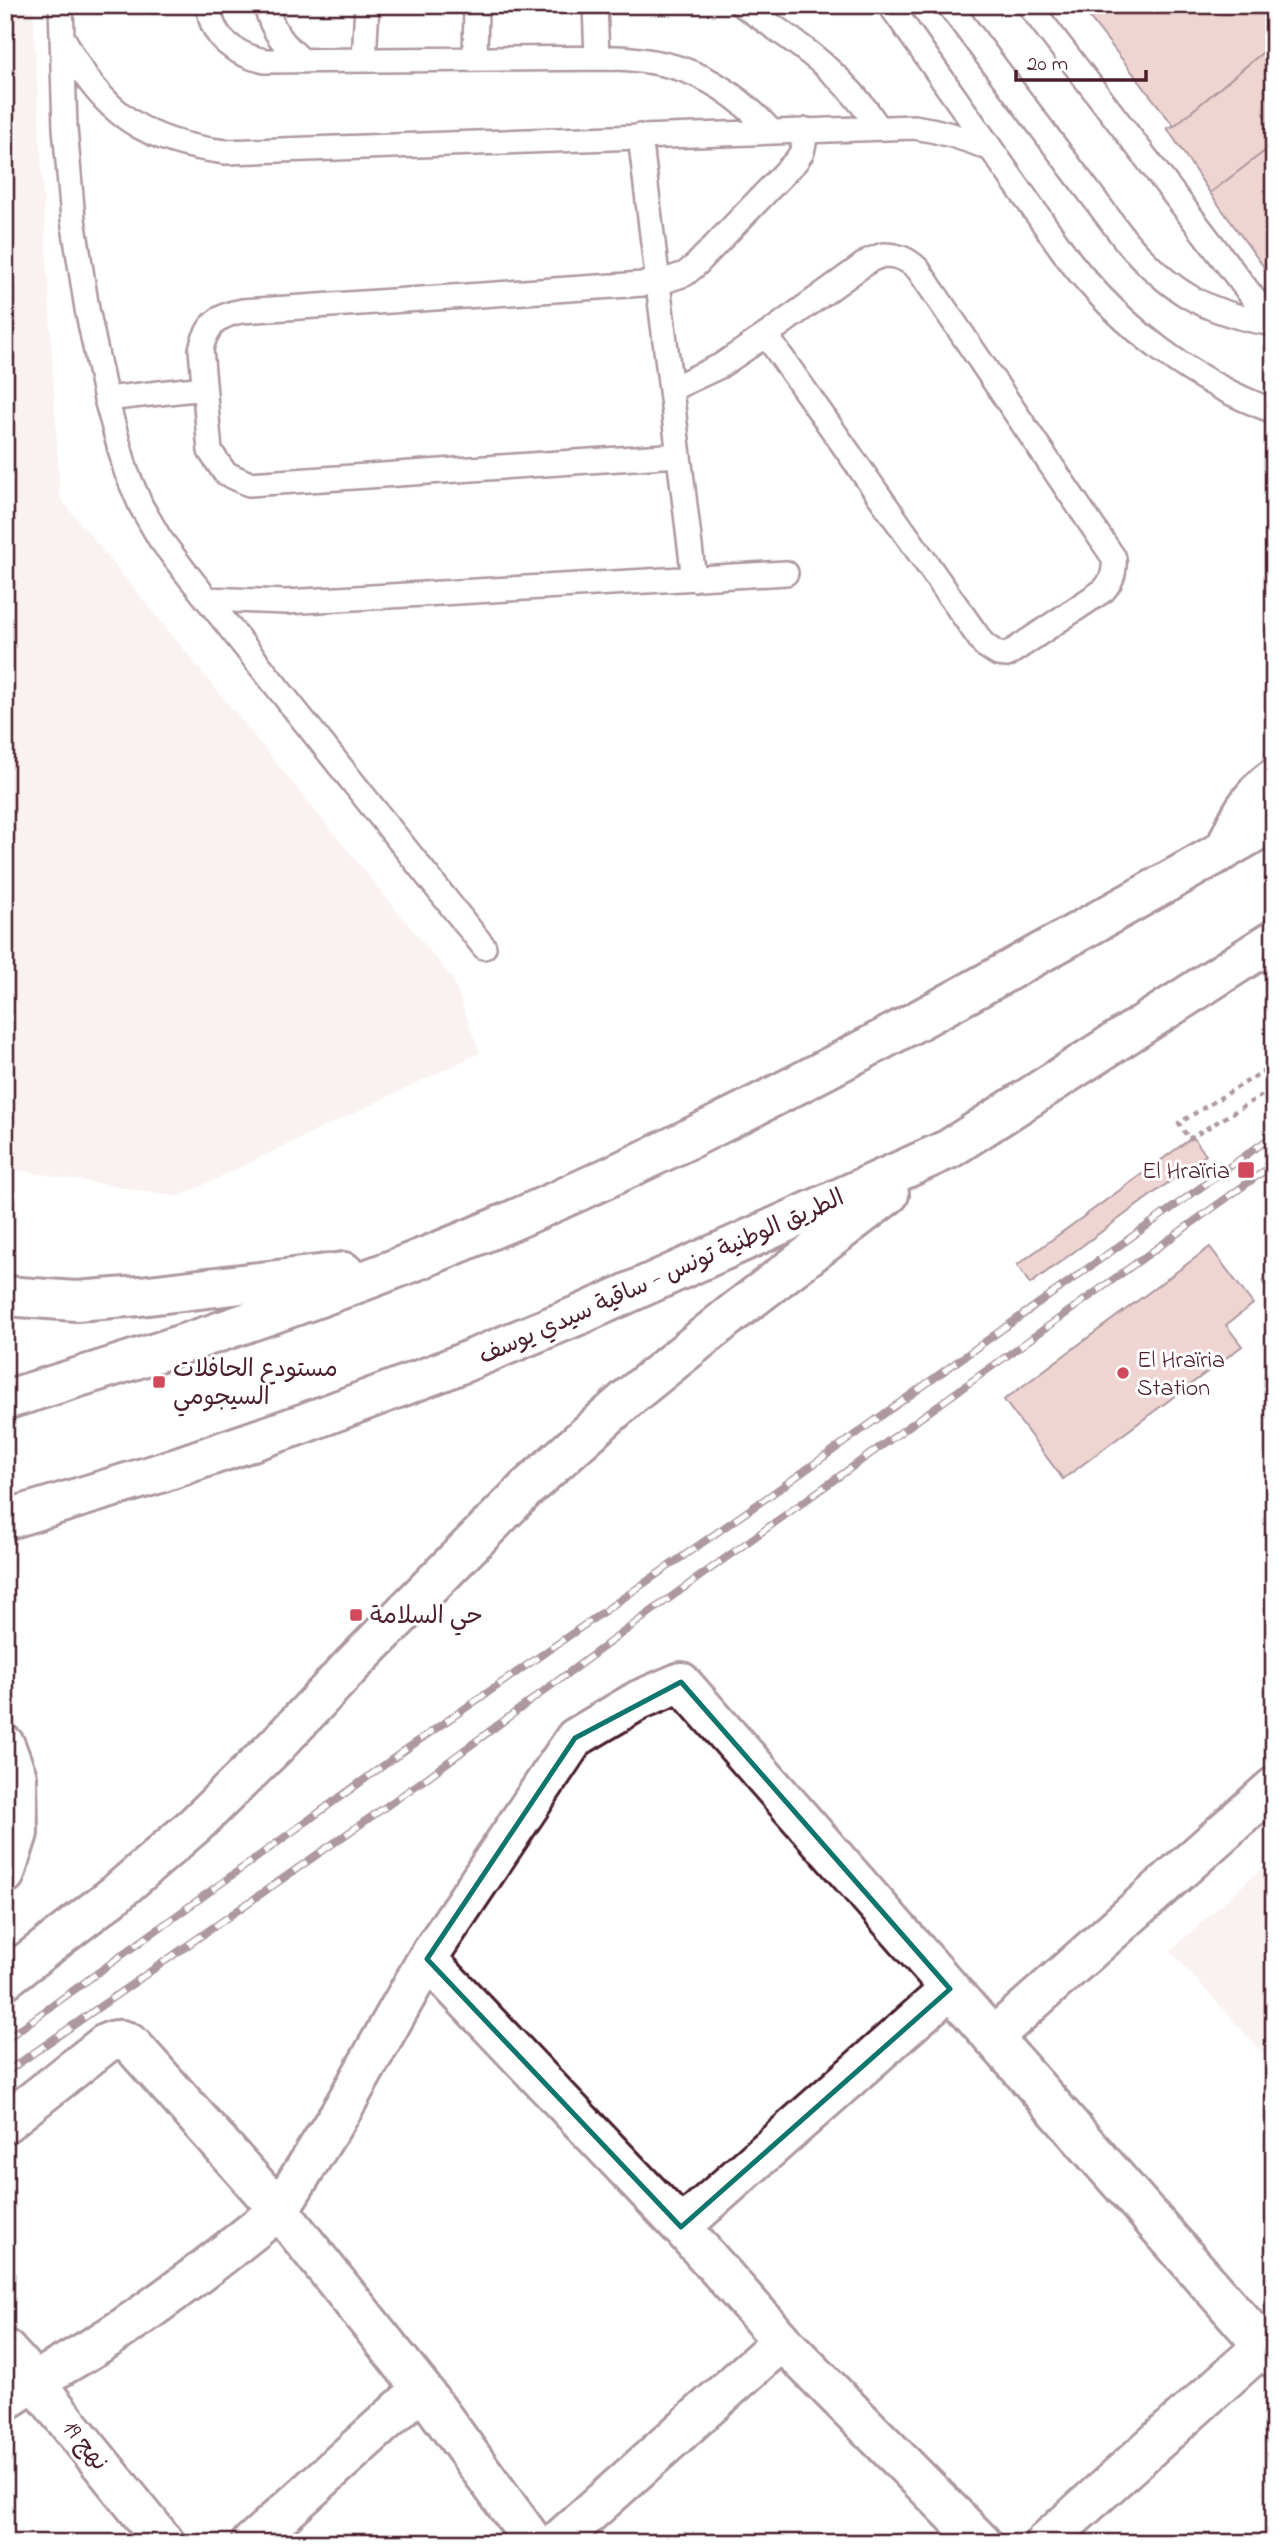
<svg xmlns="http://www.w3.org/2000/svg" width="1279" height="2548" font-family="'Indie Flower','Playpen Sans Arabic',sans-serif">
<rect width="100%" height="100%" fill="#fff"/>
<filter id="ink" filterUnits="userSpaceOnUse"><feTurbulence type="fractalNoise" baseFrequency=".0143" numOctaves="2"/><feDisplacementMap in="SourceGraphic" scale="14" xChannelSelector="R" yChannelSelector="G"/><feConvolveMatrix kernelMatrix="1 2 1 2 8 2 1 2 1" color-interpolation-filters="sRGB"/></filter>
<g filter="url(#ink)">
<path fill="#f4e3e1" d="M5 5H33L60 498 452 978 480 1053 178 1197 5 1168Z
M1274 1857V2065L1170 1951Z"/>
<path fill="#dca29c" stroke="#4a1f2b" stroke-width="2" d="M1080 5H1274V43L1174 126Z
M1274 43V144L1210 193 1167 128 1174 126Z
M1274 144V281L1210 193Z
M1193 1137 1206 1155 1030 1284 1017 1265Z
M1210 1247 1253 1304 1226 1325 1242 1346 1063 1479 1004 1400Z"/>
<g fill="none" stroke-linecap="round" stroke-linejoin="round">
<g stroke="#4a1f2b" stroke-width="28">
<path id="lane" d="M61 5 65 128 73 219 87 309 106 399 126 471 141 506 160 539 183 569 484 947
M209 5C210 38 236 55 265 61L617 58C683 61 726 82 771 131
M266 5C271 30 284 45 303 61
M595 5 597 58
M742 5C796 42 843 72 879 128
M890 5 1070 261C1122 327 1194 383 1274 411
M949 5 1126 241C1171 293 1206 313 1273 324
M1029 5 1274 325
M66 43C102 114 147 143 226 152L914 127C942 131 965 138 991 149
M475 59 476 5
M364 60 367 5
M640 136 694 579
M883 255C898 255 907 259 918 269L1114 558C1115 571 1113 579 1104 590L1007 655 998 654 984 645 766 335 870 260Z
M671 389 720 366 766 335
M106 399 204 388
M679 455 249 484 225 473 210 451 201 349C207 325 218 315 242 311L658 283 685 274 696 265 796 161 802 152 807 130
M207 599 286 602 786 573"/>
</g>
<g stroke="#4a1f2b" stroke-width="44">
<path id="street" d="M1225 850C1236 822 1249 796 1274 778
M427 1959 681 2227 782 2341 982 2543
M993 2037 1274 1787
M5 2123 105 2044C116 2038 124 2038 133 2046L279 2210C225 2254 169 2298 111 2336 76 2359 39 2377 5 2401
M681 2227 950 1989
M5 2349 34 2381 165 2543
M251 2543 422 2389
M534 2543 422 2389 279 2210 343 2108 427 1959 575 1738 639 1700 681 1682 1274 2358
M556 2543 782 2341
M1044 2543 1263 2346"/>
</g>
<g stroke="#4a1f2b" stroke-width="44">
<path id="highway" d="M5 1296 76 1301 140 1296 344 1272
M5 1400C139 1359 274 1316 405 1265 616 1182 819 1076 1017 966 1103 918 1189 871 1274 821
M5 1520 160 1473 302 1424 443 1371 584 1313 949 1149 1274 940
M5 1745 17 1777 18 1833 5 1874
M5 1979 113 1896 196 1824 275 1747 351 1666 527 1488 628 1398 733 1313 889 1194"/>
</g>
<path stroke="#4a1f2b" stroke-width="4.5" stroke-dasharray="5 5" stroke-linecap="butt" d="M1274 1065 1179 1123 1189 1139 1274 1088
M1274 1276 1264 1282 1274 1295"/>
<use href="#lane" stroke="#fff" stroke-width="23"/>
<use href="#street" stroke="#fff" stroke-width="38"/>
<use href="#highway" stroke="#fff" stroke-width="38"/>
<g stroke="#4a1f2b" stroke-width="8">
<path id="rail" d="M5 2040 398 1755 765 1499 1274 1135
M5 2073 421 1782 660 1605 1274 1164"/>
</g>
<use href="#rail" stroke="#fff" stroke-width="5" stroke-dasharray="16" stroke-linecap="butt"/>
</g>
</g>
<path d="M0 0H1279V2548H0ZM681 1682 950 1989 681 2227 427 1959 575 1738Z" fill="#fff" fill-opacity=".55" fill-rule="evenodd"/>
<path fill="none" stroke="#0f766e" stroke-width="5" stroke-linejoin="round" d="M681 1682 950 1989 681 2227 427 1959 575 1738Z"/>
<g fill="#d1495b" stroke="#fff" stroke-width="2.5">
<rect x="1237" y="1161" width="18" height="18" rx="3.5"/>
<circle cx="1123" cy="1373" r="7"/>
<rect x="152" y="1375" width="14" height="14" rx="3.5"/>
<rect x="349" y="1608" width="14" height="14" rx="3.5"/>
</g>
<g text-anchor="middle" stroke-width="6" stroke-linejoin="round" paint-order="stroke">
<g font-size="24" fill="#4a1f2b" stroke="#fff" text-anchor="start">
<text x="1230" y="1178" text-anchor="end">El Hraïria</text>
<text x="1137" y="1367">El Hraïria<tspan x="1137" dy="28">Station</tspan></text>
<text x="173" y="1376">مستودع الحافلات<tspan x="173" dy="28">السيجومي</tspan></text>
<text x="370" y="1623">حي السلامة</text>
</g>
<g font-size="24" fill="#4a1f2b" stroke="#fff">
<text transform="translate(661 1276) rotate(-24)" y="8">الطريق الوطنية تونس - ساقية سيدي يوسف</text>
<text transform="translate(86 2445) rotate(51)" y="8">نهج 19</text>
</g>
</g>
<rect width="1279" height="2548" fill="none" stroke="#fff" stroke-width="28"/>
<rect x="14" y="14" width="1251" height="2520" fill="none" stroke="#4a1f2b" stroke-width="2.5" filter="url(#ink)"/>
<path d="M1016 70v10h130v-10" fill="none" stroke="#4a1f2b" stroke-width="3.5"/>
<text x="1027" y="70" font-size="21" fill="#4a1f2b" stroke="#ffffff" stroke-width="5" paint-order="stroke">20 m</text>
</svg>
